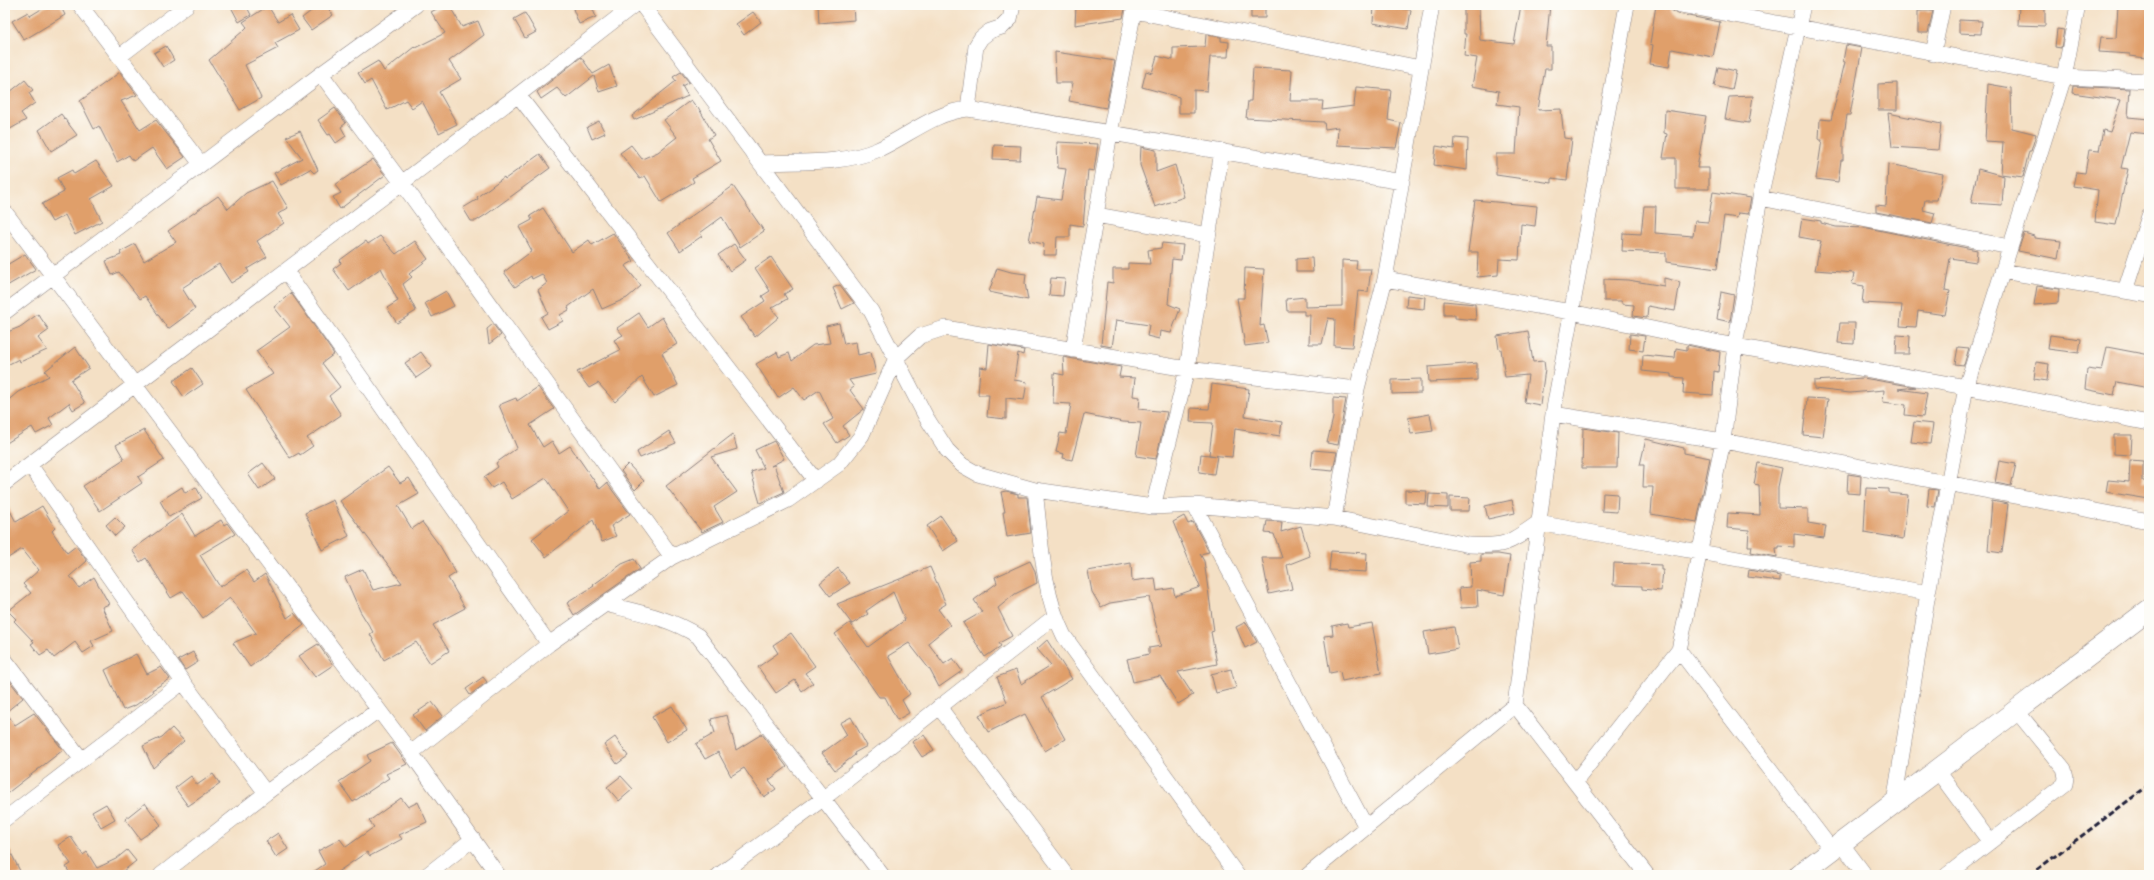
<svg xmlns="http://www.w3.org/2000/svg" width="2154" height="880" font-family="'Gentium Book Plus',serif">
<rect width="100%" height="100%" fill="#fdfcf7"/>
<filter id="ink" filterUnits="userSpaceOnUse"><feTurbulence type="fractalNoise" baseFrequency=".025" numOctaves="2"/><feDisplacementMap in="SourceGraphic" scale="8" xChannelSelector="R" yChannelSelector="G"/><feConvolveMatrix kernelMatrix="1 2 1 2 8 2 1 2 1" color-interpolation-filters="sRGB"/></filter>
<filter id="wash" filterUnits="userSpaceOnUse"><feTurbulence type="fractalNoise" baseFrequency=".012" numOctaves="4" result="noise"/><feDisplacementMap in="SourceGraphic" scale="16" xChannelSelector="R" yChannelSelector="G"/><feGaussianBlur stdDeviation="0.9" result="paint"/><feColorMatrix in="noise" values="0 0 0 0 0 0 0 0 0 0 0 0 0 0 0 0 0 1.4 0 .05"/><feComposite in="paint" operator="in"/></filter>
<g filter="url(#wash)">
<rect width="100%" height="100%" fill="#f4e0c5"/>
<g id="blocks">
<path fill="#e09f6a" d="M48 5H60L65 15 24 40 12 21 28 12 30 16Z
M230 5H246L251 15 239 22Z
M319 5H326L333 15 311 30 302 18Z
M444 5H449L462 27 478 21 484 35 449 61 461 79 439 92 457 124 439 133 422 101 412 108 406 100 387 110 371 80 365 84 358 73 378 61 384 71 414 47 415 48 445 33 431 12Z
M583 5H591L596 17 579 24 573 9Z
M818 5H853L854 20 819 23Z
M1118 5H1126L1123 18 1075 25 1076 6 1094 7Z
M1251 5H1265V18H1251Z
M1374 5 1399 6 1398 8 1411 10 1408 29 1373 23Z
M1464 5H1479L1480 40 1514 44 1521 5H1550L1546 46H1551V69H1545L1538 110 1561 109 1564 138 1572 139 1567 180 1552 178V183L1496 175V154H1516L1519 107 1497 104 1499 91 1472 86 1477 58 1464 56 1466 34H1464Z
M1656 5H1671V10L1678 14 1720 22 1713 57 1672 49 1669 67 1650 64 1653 45 1650 44Z
M2019 5 2045 8V26L2018 25Z
M2118 5 2149 7V31L2146 58 2130 56V54L2099 52 2101 37 2116 38Z
M268 6 278 22 290 15 299 30 275 43 278 48 245 65 261 98 240 110 209 60 243 31 247 27 243 22Z
M1918 11H1933L1928 33H1918Z
M753 12 761 22 744 35 736 24Z
M525 13 536 32 525 38 514 19Z
M1959 20 1982 21 1981 34 1959 33Z
M2057 29 2064 30 2061 48 2055 47Z
M1206 35 1221 37V41L1229 42 1228 57H1210L1207 91 1194 90V113H1179V97L1142 87 1146 71 1152 73 1157 56 1173 60V48L1205 47Z
M1846 45 1862 48 1850 115H1847L1843 142V160H1841L1838 182 1816 179 1822 140H1819L1820 119 1831 120 1845 62 1843 61Z
M166 46 174 60 163 67 154 53Z
M1055 52 1115 61 1106 108 1069 101 1073 83H1056Z
M581 57 593 74 609 65 617 86 599 92 594 76 566 98 557 88 541 99 537 92Z
M1718 67 1736 71 1732 90 1714 86Z
M1253 68 1292 70 1290 101H1323L1322 110 1354 106 1356 87 1391 90 1388 120 1401 123 1396 148 1337 145 1338 127 1325 129 1324 122 1246 118 1248 101H1251Z
M120 72 137 95 121 101 140 130 156 120 185 157 167 169 152 148 133 161 129 155 117 162 99 126 94 129 80 101Z
M681 72 689 82 682 86 688 96 634 120 632 116 676 81 673 77Z
M25 80 33 90 29 93 35 103 21 113 26 120 5 132V96Z
M1897 83V110H1878V84Z
M1988 84 2011 88 2012 128 2036 134 2031 151H2029L2023 177 2001 174 2003 142 1985 141Z
M2073 86 2130 89 2128 117 2149 119V134L2130 132 2121 168 2128 169 2116 225 2095 222 2098 190 2073 186 2076 172 2085 173 2089 150 2099 151 2103 130 2110 132 2121 100 2072 93Z
M1753 96 1749 123 1725 119 1729 97Z
M691 100 697 108 698 107 714 135 708 139 721 161 692 178 694 182 661 202 645 176 640 179 620 153 631 145 642 159 658 152 677 137 664 120Z
M335 108 346 123 341 127 346 136 336 143 330 134 328 135 318 120Z
M1665 110 1706 116 1697 168H1709V189H1676V158H1663L1667 134 1664 133Z
M1888 113 1941 124 1938 150 1892 147Z
M61 114 77 135 51 151 39 130Z
M599 121 605 133 592 139 587 127Z
M300 131 318 170 314 173 310 169 281 185 274 173 302 158 286 137Z
M1455 138 1468 139 1467 170 1434 165 1436 146 1454 149Z
M1057 142 1098 144 1094 171 1088 170 1083 226 1070 224V237H1057L1056 255H1043L1044 244 1029 241 1037 197 1061 200 1066 169 1058 168Z
M994 145 1021 146 1020 160 993 159Z
M1141 147 1156 150V172L1175 165 1184 197 1155 207 1140 165Z
M540 154 550 168 487 214 476 221H471L463 208 478 199 477 197 504 177 505 179Z
M373 159 385 175 340 209 333 197 341 193 335 185Z
M96 161 114 186 91 199 102 221 75 235 65 215 52 222 42 204 64 192 57 178 72 170 74 174Z
M1888 164 1943 174 1937 200H1925L1923 210 1935 213 1932 223 1876 212V205L1886 206Z
M1978 169 2004 176 2002 205 1971 203Z
M272 181 288 208 278 214 284 223 257 241 267 257 247 269 249 272 231 283 219 264 182 288 195 309 168 329 145 296 140 299 119 272 112 275 106 261 121 255 120 252 135 244 144 261 176 242 168 231 218 196 228 209 246 193Z
M733 186 764 231 740 247 722 217 700 233 702 236 680 251 668 233Z
M1713 192 1751 198 1748 214 1738 213 1737 218 1724 216 1717 269 1666 262V253L1622 251 1623 233 1641 234 1644 206H1656L1655 233 1693 236 1695 221 1708 222Z
M1475 200 1537 206 1535 226 1521 224 1519 260 1499 259 1498 275 1477 277 1478 252H1468Z
M543 208 572 252 589 240 592 245 613 233 634 261 625 266 641 286 627 298 602 309 593 289 568 307 569 310 560 315 563 321 548 329 541 317 548 313 538 290 547 283 542 274 532 279 531 276 515 287 504 272 532 251 519 227 532 220 530 216Z
M1802 218 1821 221V223L1836 227 1868 228 1977 250 1976 262 1950 258 1945 290 1950 291 1945 315 1918 311 1916 327 1900 326 1902 305 1862 303 1864 286 1852 284 1854 273 1815 270 1821 241 1799 237Z
M2024 233 2034 236V238L2061 241 2058 259 2018 251Z
M380 236 396 254 415 241 428 259 409 274 412 277 403 284 416 311 397 323 387 308 398 301 381 268 349 291 333 269 341 263 340 260 366 241 368 244Z
M1162 243 1183 245 1181 260 1172 259 1168 304 1180 309 1171 333 1160 331 1159 339 1147 336 1149 325 1116 320 1112 347 1101 345 1107 282 1113 283V269H1128V263L1150 264 1148 250 1161 248Z
M734 244 746 260 730 271 718 255Z
M25 254 36 269 5 287V266Z
M771 257 793 289 784 294 787 299 771 308 779 317 755 337 741 317 765 301 762 296 770 291 755 268Z
M1312 258 1313 272H1296V259Z
M1342 260 1357 261 1356 269H1371L1368 292 1358 291 1352 347 1334 346 1335 319 1328 318 1322 344H1309L1310 315H1304V311H1287L1286 299 1305 297V307L1342 306Z
M997 268 1011 272 1026 274 1025 283 1028 300 989 292Z
M1245 268 1264 269 1260 326 1264 325 1268 343 1245 346 1237 298H1244Z
M1051 278 1065 279 1063 296 1049 295Z
M1664 278 1680 282 1675 311 1648 306 1647 318 1633 316 1634 305 1622 304V301H1604V279L1628 280 1664 286Z
M840 285 854 303 842 309 833 288Z
M2037 286 2059 289 2058 303 2034 305Z
M446 291 454 306 432 317 425 303Z
M1721 292 1734 295 1730 322 1717 319Z
M291 293 334 354 322 363 340 387 329 396 341 415 307 438 313 446 300 455 299 453 290 458 246 390 273 374 256 351 290 327 274 307Z
M1407 295 1425 297 1424 309 1406 307Z
M1444 301 1475 304 1476 320 1455 318V315H1444Z
M639 313 648 327 662 317 677 344 662 353 678 385 654 397 642 377 615 402 598 383 589 388 577 372 620 350 614 340 623 335 617 328Z
M38 314 49 330 38 338 47 350 20 362 19 359 5 366V333L20 327Z
M839 323 844 344 856 342 858 355 871 352 876 374 849 380 854 387 850 390 864 409 843 426 849 435 837 443 824 424 833 419 819 390 804 400 794 387 778 398 756 364 777 352 779 357 789 353 792 361 813 345 830 343 826 326Z
M1840 323H1855L1854 344 1838 343Z
M493 324 501 335 489 344 487 329Z
M1528 331 1533 362 1544 361 1545 369 1540 405 1524 402 1528 375 1505 377 1501 349H1499L1497 336Z
M1630 334 1645 336 1643 351 1629 349Z
M1897 335 1910 336 1909 354H1896Z
M2050 335 2081 339 2079 353 2048 349Z
M989 344 1024 350 1023 355 1018 353 1014 380 1027 382 1024 400 1006 398V419L987 417 989 395H978L980 367 987 368Z
M1687 345 1720 352 1718 372 1714 371 1713 395 1683 393 1684 378 1671 377V374L1642 371 1643 355 1675 358 1676 348 1687 350Z
M75 347 89 368 71 380 85 403 73 410 69 403 49 418 53 425 36 434 32 427 5 444V403L18 392 49 376 45 371Z
M1958 347 1969 348 1964 365 1955 364Z
M2107 347 2149 355V388L2117 382 2114 395 2085 389 2087 369 2102 371Z
M421 352 432 367 416 378 405 363Z
M1063 357 1121 367 1119 377 1135 378 1133 396 1140 397 1139 409 1167 412 1156 459 1136 456 1141 423 1123 422 1084 414 1072 460 1063 458 1064 454 1056 452 1060 433 1066 434 1071 404 1053 403 1054 373 1064 375Z
M2036 362 2049 364 2047 381 2034 379Z
M1477 363V380L1429 382 1428 367Z
M192 368 203 384 184 397 173 381Z
M1863 378 1916 387 1898 389 1927 393 1923 417 1905 415 1906 405 1883 402 1884 390 1850 393 1814 389V381Z
M1421 379V393L1392 394V380Z
M1212 384 1249 389 1245 416 1282 422 1280 436 1235 429 1232 457 1209 455 1213 423 1190 422 1191 408 1209 409Z
M538 387 554 409 530 425 543 447 552 441 559 453 570 446 600 489 607 483 630 514 611 526 616 536 602 542 593 520 546 557 532 539 568 511 546 478 512 499 502 482 492 488 484 477 498 467 496 463 517 448 499 405 516 398 517 401Z
M1333 398 1346 399 1338 445 1327 443 1333 418Z
M1807 398 1828 399 1823 437 1803 435Z
M1430 414 1433 431 1411 434 1408 418Z
M1914 422 1933 424 1930 444 1911 442Z
M1583 428 1618 433 1617 468H1582Z
M144 430 164 460 138 477 142 483 100 511 83 486 124 459 116 445Z
M669 431 676 443 640 458 637 452Z
M733 434 737 449 711 457 737 492 714 507 723 522 702 532 666 486Z
M2114 435H2132L2131 455 2114 454Z
M1646 439 1684 448V453L1710 458 1697 522 1651 514 1653 487H1643L1644 465H1640Z
M774 441 784 459 771 466 774 465 784 492 760 503 751 472 764 468 755 450Z
M1313 450 1337 452 1333 471 1311 469Z
M1201 454 1217 456 1214 474 1199 472Z
M2130 460 2143 461V481H2149V499L2106 492 2108 480 2129 482Z
M1999 461 2016 464 2011 486 1995 483Z
M263 463 275 479 259 490 248 474Z
M1758 463 1782 468 1778 487V508L1808 509V523L1826 526 1824 538 1794 534V547L1779 546V548H1776L1777 557 1751 552 1752 546H1748L1749 530 1727 528 1728 513 1760 515 1759 485 1754 484Z
M628 464 644 481 635 490 621 471Z
M388 467 400 483 409 478 419 494 398 506 412 529 422 522 440 546 456 573 448 578 465 608 433 625 449 651 430 663 416 642 384 660 370 634 373 632 360 611 345 577 363 569 373 590 402 583 340 501Z
M1848 474 1861 476 1860 494 1847 493Z
M182 487 185 493 196 487 202 498 169 517 160 501Z
M1866 488 1889 489V493L1908 495 1903 539 1864 532Z
M1929 489 1938 490 1935 507 1927 506Z
M1405 490 1427 491 1426 504 1405 503Z
M1006 491 1018 494V497H1027L1031 533 1007 537 1003 512H1005L1001 492Z
M1603 493 1618 494 1617 512 1602 511Z
M1429 494 1448 495V508L1428 507Z
M1450 497 1470 498 1469 511H1450Z
M333 500 349 536 322 550 305 513Z
M1512 500 1515 513 1488 519 1485 506Z
M5 501 16 522 42 506 55 528 52 531 67 553 76 546 87 561 70 576 79 588 94 577 109 604 102 607 113 631 91 641 94 646 83 653 75 642 54 658 48 650 40 655 31 644 34 642 14 621 16 619 8 611 31 593 23 584 39 570 22 549 5 560Z
M1992 501 2008 504 2002 553 1988 551Z
M182 514 195 536 221 520 224 525 227 523 235 534 200 555 220 587 246 570 254 582 265 574 287 618 294 613 304 625 250 667 233 643 256 633 230 598 203 618 183 591 171 598 146 558 140 562 132 550Z
M941 516 958 541 943 551 927 526Z
M1184 516 1188 524 1193 522 1209 552 1200 554 1204 561 1214 631 1211 632 1217 664 1178 672 1193 695 1178 704 1160 676 1133 682 1127 659 1149 654V648L1161 646 1149 597 1110 603 1101 607 1092 592 1088 571 1131 563 1132 581 1155 578 1157 591 1173 588 1175 596 1200 587 1173 522Z
M115 517 125 527 115 536 106 525Z
M1267 521 1282 522 1281 532 1301 526 1310 556 1287 565 1292 589 1269 594 1262 558H1282L1274 534 1265 533Z
M1331 551 1367 553 1366 572 1329 570Z
M1481 554H1498L1510 556 1504 595 1477 590 1478 607 1461 608 1459 588 1471 587 1470 562 1481 561Z
M634 559 640 569 574 615 567 603 594 586 593 585 622 564Z
M1030 561 1035 571 1037 583 1015 594 998 608 1012 636 999 643 1001 646 985 657 963 623 982 612 974 600 997 583 995 577Z
M1614 563 1661 565V570H1663L1661 591 1642 589V586L1613 585Z
M930 567 946 604 938 609 950 625 928 643 944 664 953 658 962 671 939 687 930 670 909 643 888 656 910 694 902 700 909 713 897 720 885 697H879L835 634 850 623 868 647 905 620 893 592 866 611 868 614 852 624 837 604Z
M838 568 850 583 830 596 820 583Z
M1749 570 1780 576V581L1748 577Z
M1246 622 1257 642 1245 648 1236 627Z
M1347 623 1348 627 1372 623 1381 673 1342 681 1340 671 1330 673 1324 636 1333 635 1332 626Z
M1454 627 1458 649 1428 654 1424 632Z
M791 633 815 666 805 673 813 683 802 691 795 680 776 693 758 667 778 653 773 645Z
M1047 640 1072 679 1042 697 1065 739 1045 751 1025 714 988 732 979 715 1007 702 997 677 1016 670 1021 684 1051 665 1037 649Z
M318 644 333 665 315 677 299 656Z
M193 652 198 662 185 670 178 660Z
M136 654 147 674 161 667 170 679 152 690 153 692 136 705 123 710 105 670Z
M1231 669 1236 688 1216 693 1211 674Z
M5 675 23 698 6 712 15 725 34 713 63 750 5 795Z
M483 677 487 682 470 695 466 689Z
M432 702 443 716 425 731 413 715Z
M672 706 687 730 667 742 652 717Z
M727 715 736 750 762 734 787 767 769 780 776 789 764 797 744 768 731 776 718 752 705 759 696 744 715 733 711 719Z
M851 717 867 746 854 753 855 755 835 770 822 753 847 735 840 723Z
M172 728 184 741 153 768 143 746 162 737Z
M924 735 934 750 922 757 912 742Z
M615 737 628 756 617 764 604 745Z
M392 743 407 764 386 774 389 778 353 802 339 782 370 761 367 755Z
M213 774 220 784 188 806 175 788 191 776 197 785Z
M621 776 633 789 619 801 607 787Z
M401 798 408 807 418 802 427 822 399 835 402 839 370 856 367 852 333 875H309L325 864 318 851 340 839 346 847 374 827 369 821Z
M145 803 161 825 140 839 125 819Z
M106 804 115 819 101 827 92 812Z
M278 833 288 849 276 857 266 841Z
M71 837 83 855 87 852 97 868 116 859 127 850 136 861 118 875H71L66 867 71 864 58 845Z
M5 841 22 875H5Z"/>
</g>
</g>
<g filter="url(#ink)">
<use href="#blocks" fill-opacity="0" stroke="#8b8180" stroke-width="1"/>
<g fill="none" stroke-linecap="round" stroke-linejoin="round">
<g stroke="#8b8180" stroke-width="16">
<path id="street" d="M80 5 201 164
M642 5 871 311 926 417 947 450 962 465 978 474 1035 490C1041 539 1042 592 1064 636L1237 875
M1627 5 1553 414 1515 705 1647 875
M1680 5 2064 77 2149 81
M1134 11 1421 68
M1933 54 1943 5
M120 56 187 5
M321 74 402 183 672 557
M518 95 816 481
M968 109 976 46 981 38 990 31 1002 27 1010 19 1013 5
M762 163C798 161 842 165 877 150 907 137 934 112 968 109L1402 182
M1760 198 2010 247
M5 212 411 753 498 875
M1096 215 1208 235
M286 271 549 644
M2002 271 2149 295
M1385 279 1571 312 1735 346 1966 387 2149 423
M2125 291 2149 216
M5 312 321 74 416 5
M1073 350 1110 133 1135 5
M1553 414 1723 441 2149 521
M30 465 183 682 266 793
M5 483 518 95 634 5
M1035 490 1153 507 1194 505 1334 518 1469 545C1505 547 1508 544 1538 523L1928 593
M1194 505 1366 827
M1153 507 1187 369 1222 151
M1334 518 1357 389 1385 279 1432 5
M605 604C637 612 671 618 698 636L882 875
M1679 650 1832 850
M5 660 82 760
M939 707 1066 875
M411 753 549 644 672 557 788 500 839 464 862 435 896 358 920 336 945 328 1187 369 1357 389
M1937 770 1990 842
M1575 782 1679 650 1723 441 1735 346 1760 198 1803 5
M1894 803 1928 593 1966 387 2064 77 2078 5
M5 819 183 682
M1841 843 1865 875
M161 875 266 793 378 710
M427 875 473 839
M719 875 824 798 1054 617
M1308 875 1515 705
M1947 875 2065 784 2066 777 2064 769 2016 710"/>
</g>
<g stroke="#8b8180" stroke-width="22">
<path id="secondary" d="M1799 875 2149 610"/>
</g>
<use href="#street" stroke="#fff" stroke-width="15"/>
<use href="#secondary" stroke="#fff" stroke-width="21"/>
<path stroke="#22223b" stroke-width="3" stroke-dasharray="6 3" stroke-linecap="butt" d="M2030 875 2149 785"/>
</g>
</g>
<rect width="2154" height="880" fill="none" stroke="#fdfcf7" stroke-width="20"/>
</svg>
